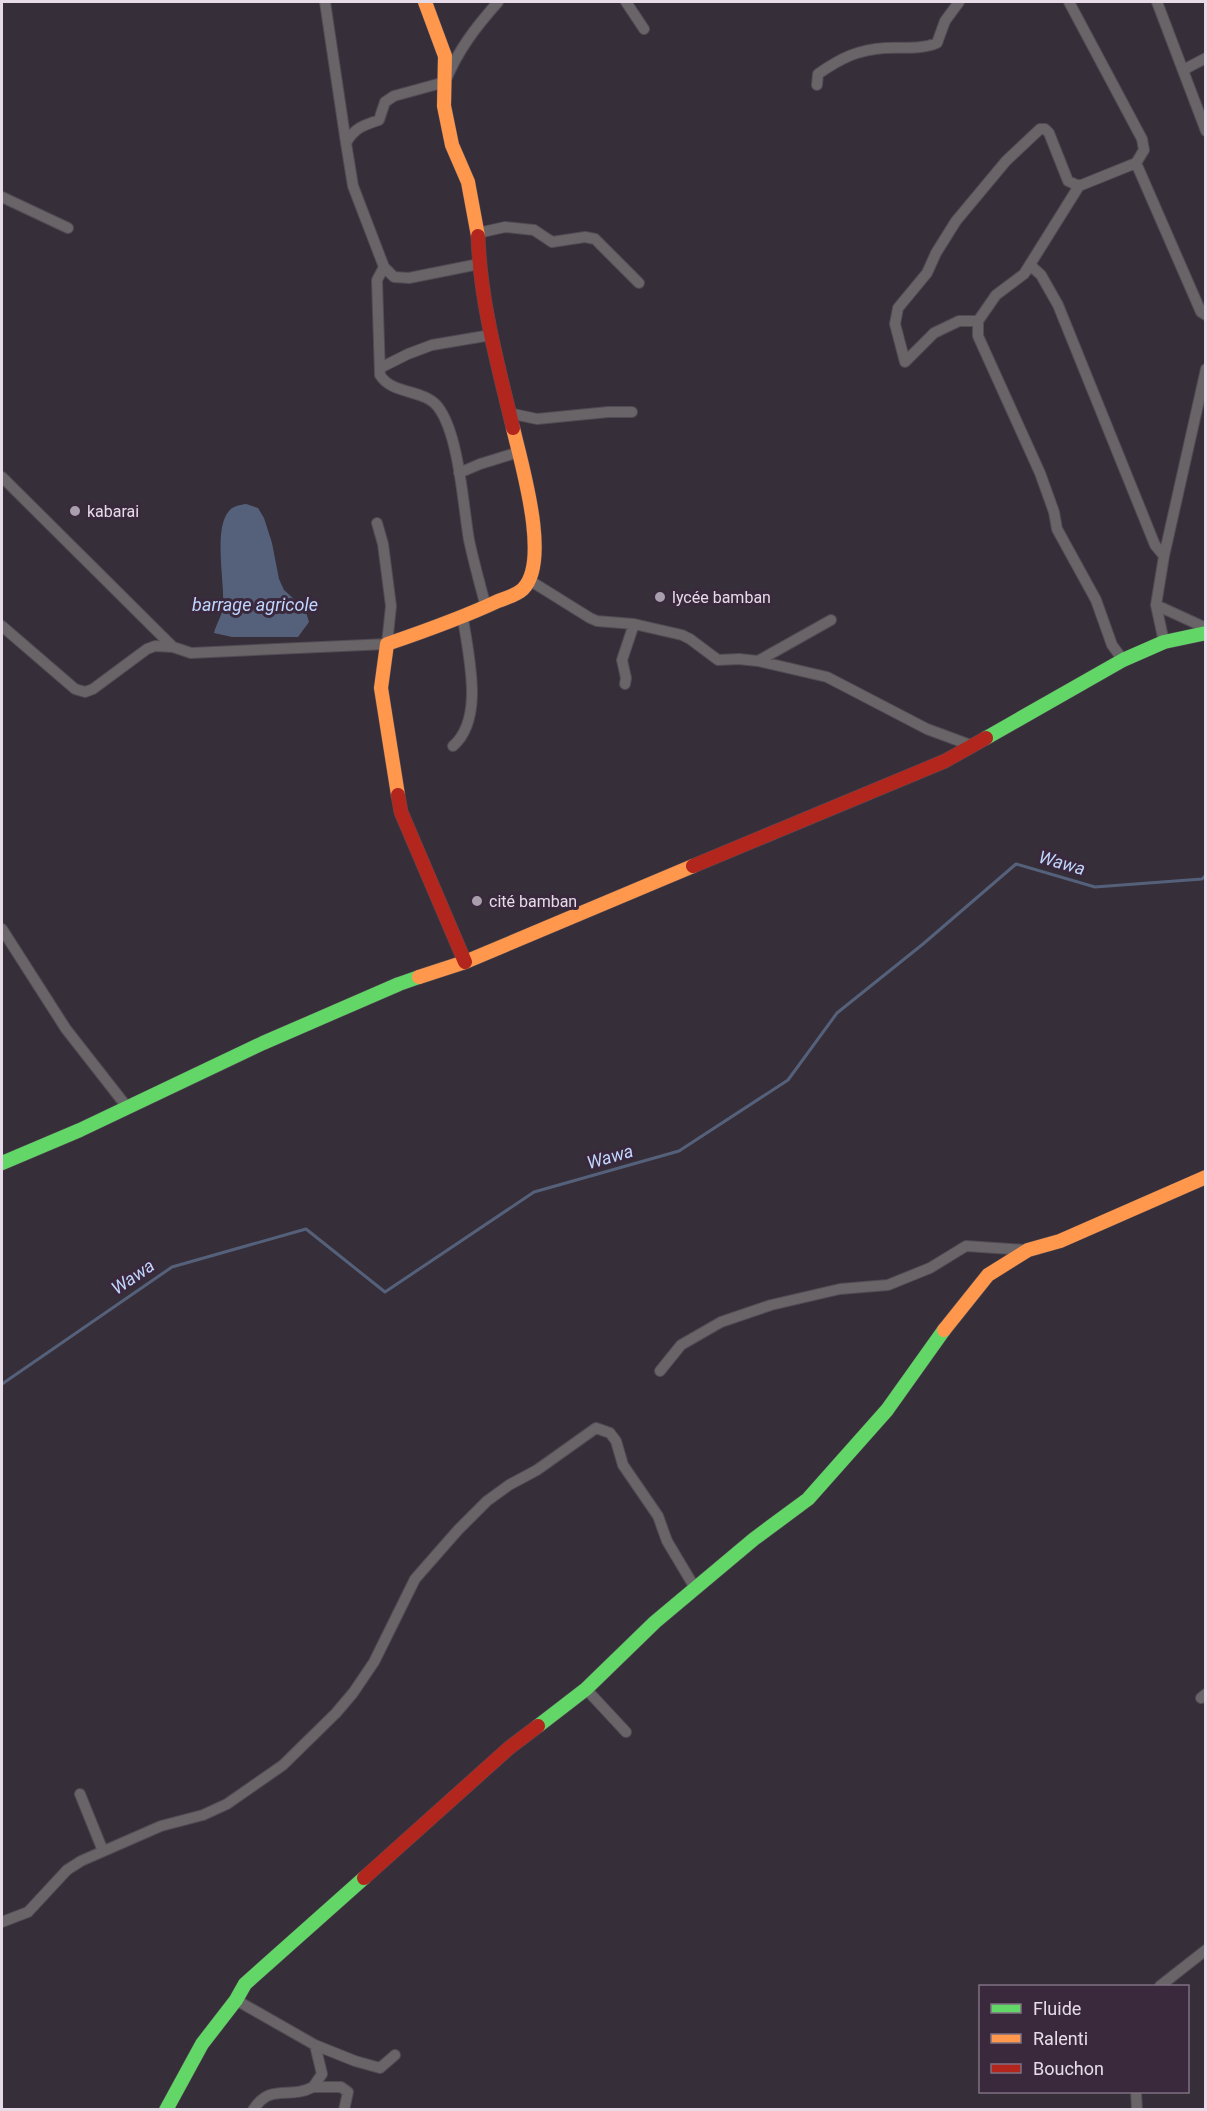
<svg xmlns="http://www.w3.org/2000/svg" width="1207" height="2111" font-family="Roboto,sans-serif">
<rect width="100%" height="100%" fill="#362e39"/>
<path fill="#55617a" d="M246 504 258 508 264 518 272 543 279 579 284 590 305 609 309 622 298 637H232L214 633C216 624 222 616 223 607 225 583 213 529 229 511 233 506 240 505 246 504Z"/>
<g fill="none" stroke-linecap="round" stroke-linejoin="round">
<path stroke="#55617a" stroke-width="3" d="M2 1384 172 1267 306 1229 385 1292 534 1192 679 1151 788 1080 837 1013 923 944 1016 864 1095 887 1202 879 1206 875"/>
<g stroke="#514b54" stroke-width="12">
<path id="street" d="M325 2 346 143
M626 2 644 29
M1069 2 1142 139 1144 150 1136 163 1079 186 1024 274 996 295 978 321V336L1040 473 1054 512 1057 529 1096 600 1112 645 1123 660
M1157 2 1206 131
M1183 70 1206 58
M817 85 818 74C841 58 857 50 885 48 902 47 920 50 937 43L945 21 959 2
M1136 163 1201 312 1206 315
M2 197 68 228
M478 233 505 227 534 230 552 242 585 237 595 239 639 283
M479 264 409 278 394 277 384 267 353 186 346 143C354 128 364 125 379 120L385 102 394 96 445 82C458 50 475 28 498 2
M1030 265 1041 275 1058 305 1155 545 1164 556
M384 267 377 280 380 375C392 395 425 389 438 407 459 434 463 505 469 540 474 563 480 585 486 607
M978 321H959L934 333 905 362 895 324 898 308 927 273 936 253 956 221 1006 161 1040 129H1045L1049 133 1068 181 1079 186
M380 368 408 354 432 345 491 335
M509 413 537 419 608 412H632
M459 473 480 464 519 452
M2 477 173 647 191 653 387 644 391 606 383 544 377 523
M529 580 590 618 597 621 634 624 682 635 690 639 718 660 739 659 758 661 827 677 927 729 973 746
M1156 605 1206 628
M2 626 75 689 85 692 93 689 147 649 155 646 173 647
M1164 642 1156 605 1164 556 1206 369
M758 661 831 620
M625 684 626 678 622 660 634 624
M453 746C485 718 468 655 463 618
M2 929 66 1029 127 1107
M660 1371 681 1345 721 1322 771 1305 840 1289 888 1285 930 1268 966 1246 1026 1250
M586 1689 626 1732
M1201 1698 1206 1694
M80 1794 103 1851
M2 1922 28 1912 67 1870 81 1861 161 1826 203 1815 227 1804 283 1765 336 1713 353 1693 374 1662 415 1579 458 1530 487 1501 509 1485 537 1470 596 1428 610 1433 616 1441 623 1465 658 1516 667 1541 695 1588
M1160 1986 1206 1950
M236 2000 315 2045 355 2061 380 2068 395 2055
M315 2045 322 2074 313 2087H341L348 2092 344 2110
M1136 2092 1137 2110
M253 2110C271 2082 289 2100 313 2087"/>
</g>
<g stroke="#514b54" stroke-width="15">
<path id="fast" d="M986 738 1123 660 1164 642 1206 633
M2 1163 80 1130 263 1043 399 984 419 977
M538 1726 586 1689 655 1622 754 1539 808 1499 887 1410 944 1330
M166 2110 202 2044 236 2000 245 1984 364 1878"/>
</g>
<g stroke="#514b54" stroke-width="15">
<path id="slow" d="M425 2 445 56 444 106 452 145 468 182 478 236
M398 795 381 688 387 644C425 631 462 618 498 601 506 598 517 595 523 589 551 561 521 463 513 428
M419 977 465 962 693 866
M944 1330 988 1275 1028 1250 1060 1241 1206 1177"/>
</g>
<g stroke="#514b54" stroke-width="15">
<path id="jam" d="M478 236C480 301 498 365 513 428
M398 795 401 812 465 962
M693 866 945 761 986 738
M364 1878 509 1748 538 1726"/>
</g>
<use href="#street" stroke="#696468" stroke-width="10"/>
<use href="#fast" stroke="#63d668" stroke-width="14"/>
<use href="#slow" stroke="#ff974d" stroke-width="14"/>
<use href="#jam" stroke="#b3261e" stroke-width="14"/>
</g>
<g fill="#a99eab" stroke="#3a293d" stroke-width="2">
<circle cx="75" cy="511" r="6"/>
<circle cx="660" cy="597" r="6"/>
<circle cx="477" cy="901" r="6"/>
</g>
<g text-anchor="middle" stroke-width="6" stroke-linejoin="round" paint-order="stroke">
<g font-size="16" fill="#e7dbe8" stroke="#3a293d" text-anchor="start">
<text x="87" y="517">kabarai</text>
<text x="672" y="603">lycée bamban</text>
<text x="489" y="907">cité bamban</text>
</g>
<g font-size="18" font-style="italic" fill="#c1d6fe" stroke="#3a293d">
<text x="255" y="611">barrage agricole</text>
<text transform="translate(1062 863) rotate(16)" y="6">Wawa</text>
<text transform="translate(610 1157) rotate(-16)" y="6">Wawa</text>
<text transform="translate(133 1277) rotate(-34)" y="6">Wawa</text>
</g>
</g>
<rect width="1207" height="2111" fill="none" stroke="#e7dbe8" stroke-width="6"/>
<rect x="979" y="1985" width="210" height="108" fill="#3a293d" stroke="#7f7081" stroke-width="1.5"/>
<rect x="991" y="2004" width="30" height="9" fill="#63d668" stroke="#7f7081" stroke-width="1.5"/>
<text x="1033" y="2015" font-size="18" fill="#e7dbe8">Fluide</text>
<rect x="991" y="2034" width="30" height="9" fill="#ff974d" stroke="#7f7081" stroke-width="1.5"/>
<text x="1033" y="2045" font-size="18" fill="#e7dbe8">Ralenti</text>
<rect x="991" y="2064" width="30" height="9" fill="#b3261e" stroke="#7f7081" stroke-width="1.5"/>
<text x="1033" y="2075" font-size="18" fill="#e7dbe8">Bouchon</text>
</svg>
